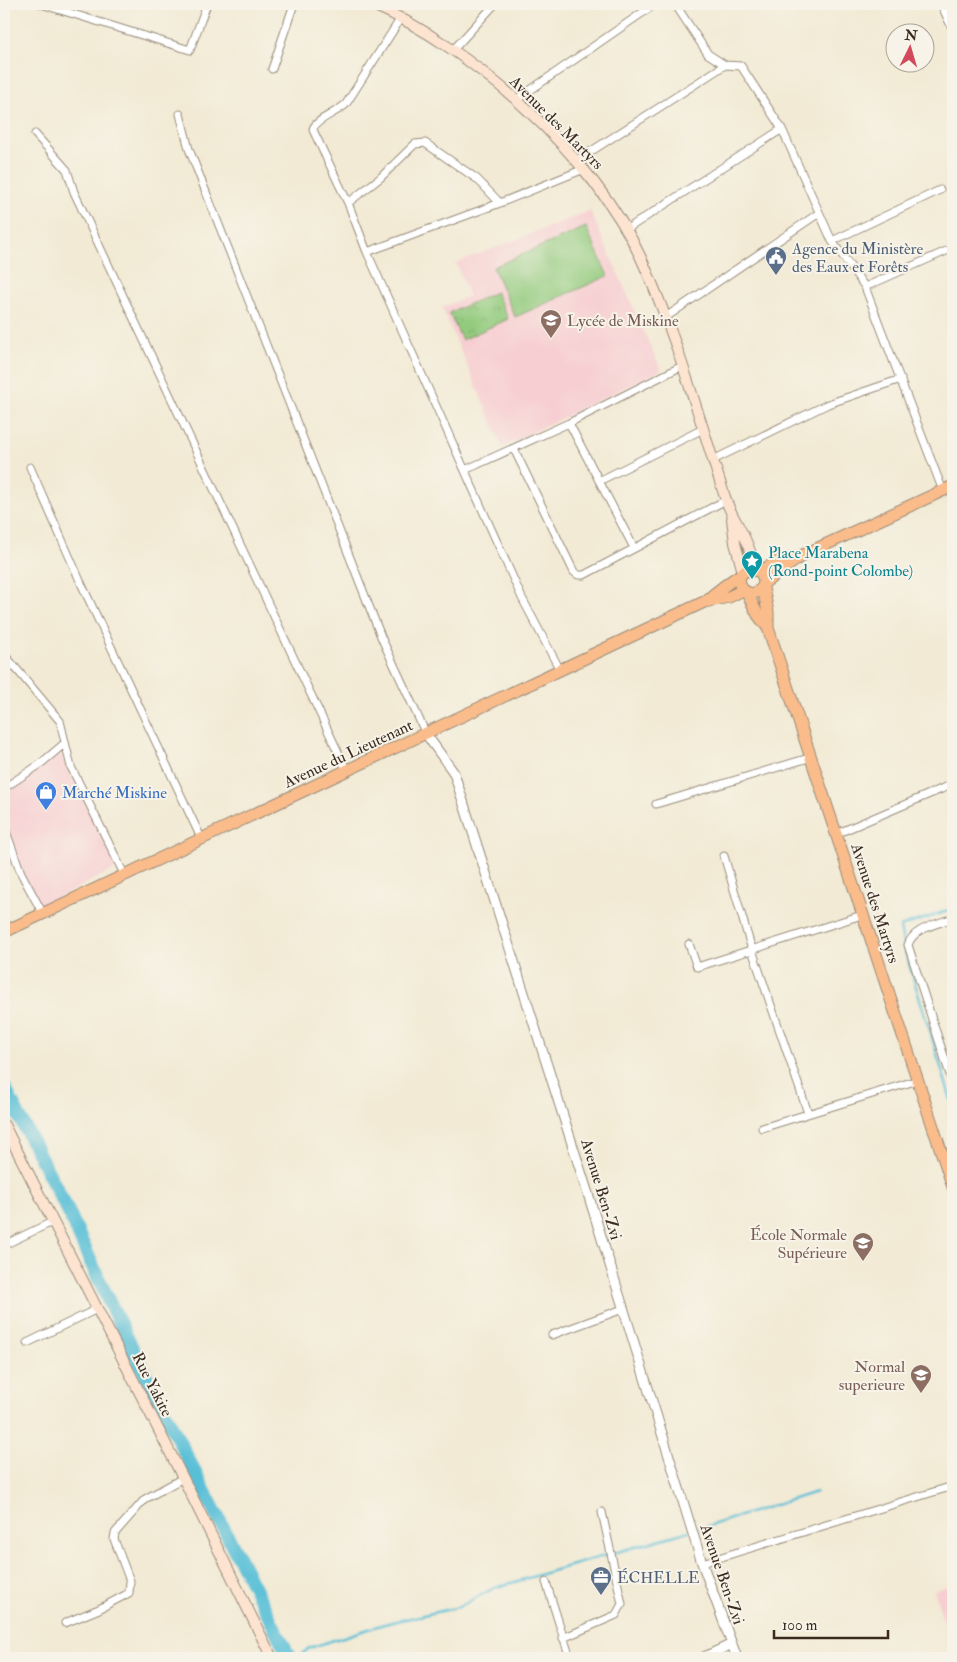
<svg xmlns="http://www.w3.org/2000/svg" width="957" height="1662" font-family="'IM FELL Double Pica',serif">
<defs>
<pattern id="park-crowns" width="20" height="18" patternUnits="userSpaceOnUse" patternTransform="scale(1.25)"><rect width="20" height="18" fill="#93cb7e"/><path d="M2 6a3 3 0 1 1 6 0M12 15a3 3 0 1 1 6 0" fill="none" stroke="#80ae6c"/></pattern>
</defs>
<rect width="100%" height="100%" fill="#f7f3e8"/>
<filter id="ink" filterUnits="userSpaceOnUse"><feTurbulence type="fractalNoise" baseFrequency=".02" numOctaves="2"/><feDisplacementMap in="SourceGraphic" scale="10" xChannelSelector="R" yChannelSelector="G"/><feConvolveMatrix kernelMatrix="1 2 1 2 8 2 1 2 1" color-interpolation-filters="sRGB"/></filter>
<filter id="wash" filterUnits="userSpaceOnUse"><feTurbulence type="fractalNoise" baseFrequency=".0096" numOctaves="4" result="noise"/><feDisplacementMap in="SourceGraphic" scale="20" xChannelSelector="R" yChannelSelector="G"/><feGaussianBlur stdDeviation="1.12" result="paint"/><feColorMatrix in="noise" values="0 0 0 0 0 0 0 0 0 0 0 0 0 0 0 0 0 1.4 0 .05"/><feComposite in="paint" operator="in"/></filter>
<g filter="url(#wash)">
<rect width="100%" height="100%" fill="#f2ead4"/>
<path fill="#f7cfd2" d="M590 211 661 370 503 447 442 308 469 296 456 263Z
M58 748 117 868 39 907 4 835V787Z
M953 1584V1641L950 1642 934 1590Z"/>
<path fill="url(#park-crowns)" stroke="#677a4e" d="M496 292 508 319 462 340 449 313Z"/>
<path fill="#93cb7e" stroke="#677a4e" d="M586 227 608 276 515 317 493 267Z"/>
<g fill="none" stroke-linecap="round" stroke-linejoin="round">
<path stroke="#59bfd7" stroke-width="2.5" d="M953 909 900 927 904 948 953 1106
M699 1529 816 1492
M298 1658 309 1648 384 1624 459 1607 494 1588 689 1531"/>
<path stroke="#59bfd7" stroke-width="14" d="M4 1087 66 1207 110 1304 160 1404 290 1658"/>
</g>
</g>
<g filter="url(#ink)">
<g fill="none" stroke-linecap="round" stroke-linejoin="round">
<g stroke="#968a79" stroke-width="9">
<path id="minor" d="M41 4 190 50 207 4
M675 4 708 54 725 65 741 66 782 129 832 241 865 287 943 491
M941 4 953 30
M401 18 346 104C338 112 313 121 313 130L348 203 367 252 522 598 560 670
M453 50 495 4
M272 69 294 4
M516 100 655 4
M180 114 189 149 382 639 426 734
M35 134 67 170 74 192 347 771
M576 161 725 65
M348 203 380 178 415 144 425 143 477 179 500 203
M627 229 782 129
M832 241 940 190
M367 252 500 203 584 169
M865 287 953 248
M666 317 819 213
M569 423 634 548
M514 449 574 572 578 575H584L726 500
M713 460 828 404 901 379
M30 467 81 583 202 840
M465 470 569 423 682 366
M599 481 703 429
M4 654 60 721 71 767 125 876
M4 788 39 765 65 743
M656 804 812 757
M4 826 21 873 43 914
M836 834 953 784
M724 856 752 950 808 1113
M953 918C938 924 913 928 908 945L953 1084
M689 944 697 967 862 915
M762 1128 918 1080
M4 1245 52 1222
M552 1335 623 1309
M27 1343 97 1309
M702 1563 953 1486
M546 1582 570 1658
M65 1623 99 1609 129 1593 130 1581 114 1539 115 1533 145 1499 183 1478
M563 1638 616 1615 622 1604 602 1512"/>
</g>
<g stroke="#968a79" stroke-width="11">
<path id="tertiary" d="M426 734 454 773 589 1197 702 1563 737 1658
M702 1658 732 1644"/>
</g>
<g stroke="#968a79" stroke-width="12">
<path id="secondary" d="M371 4C472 47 595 157 641 258 677 336 699 419 726 500 731 515 740 527 746 541 750 550 753 560 756 569
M732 519 735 543 743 572
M4 1125 183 1478 272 1658"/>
</g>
<g stroke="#968a79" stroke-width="13">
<path id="primary" d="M760 571 781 560 801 556 953 486
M764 583 800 557
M763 588 768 612V628L953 1187
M747 593 758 615 768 628
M706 601C719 589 732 580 747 570L760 571 764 579 763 588 753 594C743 592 738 587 740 576
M4 932 704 602 729 597 743 590"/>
</g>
<use href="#minor" stroke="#fff" stroke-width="7"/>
<use href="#tertiary" stroke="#fff" stroke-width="9"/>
<use href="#secondary" stroke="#fde4d1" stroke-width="10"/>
<use href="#primary" stroke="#fabc8b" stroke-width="11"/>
</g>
</g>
<defs>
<g id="civic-pin" transform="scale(1.125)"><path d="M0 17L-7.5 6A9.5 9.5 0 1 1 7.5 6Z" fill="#5c6f8a" stroke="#f7f3e8"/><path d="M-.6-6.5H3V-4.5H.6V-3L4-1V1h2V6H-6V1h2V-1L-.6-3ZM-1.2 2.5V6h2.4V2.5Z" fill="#fff"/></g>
<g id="school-pin" transform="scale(1.125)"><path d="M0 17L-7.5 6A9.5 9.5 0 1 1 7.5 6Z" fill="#8d6e63" stroke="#f7f3e8"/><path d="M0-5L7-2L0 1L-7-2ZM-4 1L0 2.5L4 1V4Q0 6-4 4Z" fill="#fff"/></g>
<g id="sight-pin" transform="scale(1.125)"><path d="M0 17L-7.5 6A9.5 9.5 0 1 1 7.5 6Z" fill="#0f9aa8" stroke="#f7f3e8"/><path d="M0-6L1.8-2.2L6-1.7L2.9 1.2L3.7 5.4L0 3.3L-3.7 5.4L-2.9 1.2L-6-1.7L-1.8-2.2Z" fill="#fff"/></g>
<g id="shop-pin" transform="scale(1.125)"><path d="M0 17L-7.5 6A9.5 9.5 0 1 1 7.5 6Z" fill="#3f7fe0" stroke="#f7f3e8"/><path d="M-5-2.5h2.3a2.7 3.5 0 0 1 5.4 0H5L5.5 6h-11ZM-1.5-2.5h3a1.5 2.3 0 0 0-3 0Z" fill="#fff"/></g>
<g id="office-pin" transform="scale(1.125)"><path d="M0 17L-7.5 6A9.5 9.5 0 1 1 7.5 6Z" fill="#5c6f8a" stroke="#f7f3e8"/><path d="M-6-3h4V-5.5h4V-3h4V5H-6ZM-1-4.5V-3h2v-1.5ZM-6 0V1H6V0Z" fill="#fff"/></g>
</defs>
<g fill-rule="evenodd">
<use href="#civic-pin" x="776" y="257"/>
<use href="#school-pin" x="551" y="320"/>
<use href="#sight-pin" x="752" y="561"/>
<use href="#shop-pin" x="46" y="792"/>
<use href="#school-pin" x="863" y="1243"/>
<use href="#school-pin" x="921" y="1375"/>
<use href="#office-pin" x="601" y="1577"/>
</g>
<g text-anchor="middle" stroke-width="4" stroke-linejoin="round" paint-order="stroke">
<g font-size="16" fill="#3b2a1e" stroke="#f7f3e8">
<text transform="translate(557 122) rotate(45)" y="6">Avenue des Martyrs</text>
<text transform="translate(348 753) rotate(-25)" y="6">Avenue du Lieutenant</text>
<text transform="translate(876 903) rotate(72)" y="6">Avenue des Martyrs</text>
<text transform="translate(602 1189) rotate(73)" y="6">Avenue Ben-Zvi</text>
<text transform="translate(153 1384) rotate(63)" y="6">Rue Yakite</text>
<text transform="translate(723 1574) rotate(71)" y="6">Avenue Ben-Zvi</text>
</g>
<g font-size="16" fill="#4e5e75" stroke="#f7f3e8" text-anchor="start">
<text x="792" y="254">Agence du Ministère<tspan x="792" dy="18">des Eaux et Forêts</tspan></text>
<text x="617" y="1583">ÉCHELLE</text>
</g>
<g font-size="16" fill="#785e54" stroke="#f7f3e8" text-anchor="end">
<text x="567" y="326" text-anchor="start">Lycée de Miskine</text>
<text x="847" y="1240">École Normale<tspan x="847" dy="18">Supérieure</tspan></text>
<text x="905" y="1372">Normal<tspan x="905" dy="18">superieure</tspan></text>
</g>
<g font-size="16" fill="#0d838f" stroke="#f7f3e8" text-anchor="start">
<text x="768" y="558">Place Marabena<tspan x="768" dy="18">(Rond-point Colombe)</tspan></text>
</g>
<g font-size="16" fill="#366cbe" stroke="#f7f3e8" text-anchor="start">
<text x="62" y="798">Marché Miskine</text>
</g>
</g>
<rect width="957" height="1662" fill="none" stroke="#f7f3e8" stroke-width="20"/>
<g transform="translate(910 48) rotate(5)"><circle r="24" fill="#f7f3e8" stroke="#aca397"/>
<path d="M0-4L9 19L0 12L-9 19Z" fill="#d1495b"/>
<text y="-8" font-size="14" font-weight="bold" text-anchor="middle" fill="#3b2a1e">N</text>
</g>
<path d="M774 1630v8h114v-8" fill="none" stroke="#3b2a1e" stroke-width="2.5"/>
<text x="782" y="1630" font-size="15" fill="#3b2a1e" stroke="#f7f3e8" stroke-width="4" paint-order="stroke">100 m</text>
</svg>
